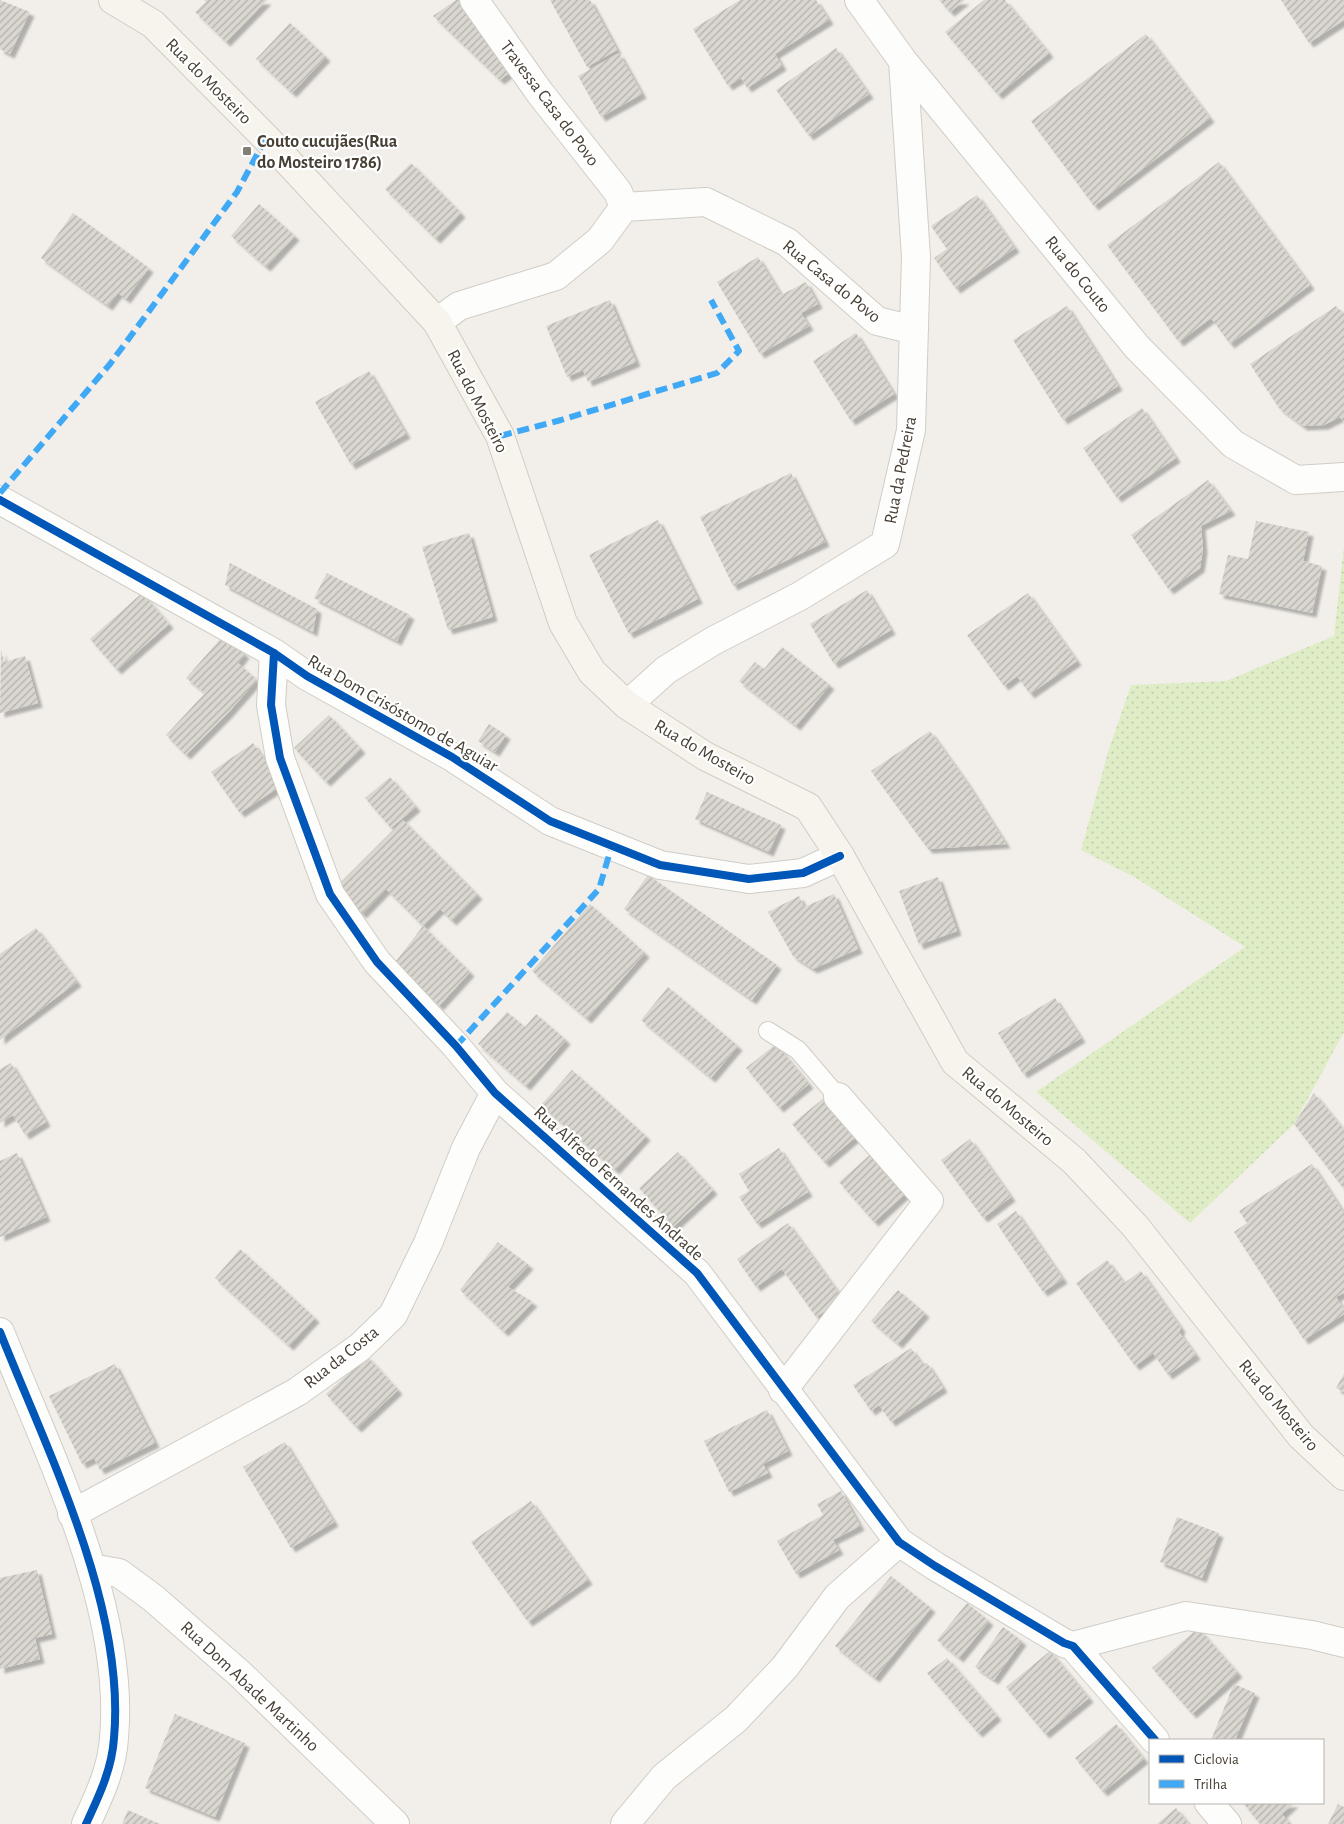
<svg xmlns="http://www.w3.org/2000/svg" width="1344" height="1824" font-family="'Alegreya Sans',sans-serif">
<defs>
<pattern id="grass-dots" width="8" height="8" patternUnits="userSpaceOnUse" patternTransform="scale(1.25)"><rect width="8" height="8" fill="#dfedc7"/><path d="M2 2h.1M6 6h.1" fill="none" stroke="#c1ccac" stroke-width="1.8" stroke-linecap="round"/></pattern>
<pattern id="building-hatch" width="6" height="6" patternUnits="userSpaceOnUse" patternTransform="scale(1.25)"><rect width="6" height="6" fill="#dad6d0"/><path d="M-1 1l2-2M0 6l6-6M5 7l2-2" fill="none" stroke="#b3afaa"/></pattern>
<filter id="shadow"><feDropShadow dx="4.5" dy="4.5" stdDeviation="1" flood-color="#0004"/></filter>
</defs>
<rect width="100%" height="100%" fill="#f2efea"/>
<path fill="url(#grass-dots)" d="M1344 546V1032L1294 1124 1190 1223 1036 1092 1245 947 1134 877 1081 850 1109 749 1131 685 1226 681 1334 636Z"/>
<path fill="url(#building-hatch)" filter="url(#shadow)" d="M0 0 30 12 10 54 0 49Z
M204 0H267L226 42 195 12 206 2Z
M456 0H461L509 73 500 80 433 16Z
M550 0H590L617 50 587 67Z
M740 0H816L829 20 775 54 782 66 747 88 741 78 728 86 693 29Z
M939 0H965L950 12Z
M984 0H1005L1049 53 998 95 945 32Z
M1281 0H1344V20L1309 43Z
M290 23 326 57 292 93 256 59Z
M1146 34 1210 118 1094 206 1031 121Z
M836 48 869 94 809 136 776 90Z
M619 53 642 94 601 117 578 76Z
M1219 162 1310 285 1230 344 1211 318 1179 342 1107 245Z
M411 163 461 213 436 239 385 189Z
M977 195 1015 248 956 289 934 258 947 249 931 226Z
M259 204 295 236 266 267 231 236Z
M73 213 149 268 126 299 118 293 108 306 41 258Z
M758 257 781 295 806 282 818 304 801 313 809 326 760 354 717 282Z
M610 300 636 362 588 382 583 370 567 377 546 326Z
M1067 306 1118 386 1063 420 1013 340Z
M1336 306 1344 314V423L1340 417 1324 425 1303 426 1279 408 1250 364Z
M856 333 894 394 851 421 813 361Z
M369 371 406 434 351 465 315 402Z
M1142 408 1176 458 1117 498 1083 448Z
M791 473 825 542 733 586 700 517Z
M1208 480 1231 511 1201 526 1203 549 1200 568 1169 590 1131 535Z
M658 520 698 599 629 634 589 555Z
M1256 521 1309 532 1303 561 1322 566 1312 613 1219 594 1228 555 1248 559Z
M469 533 493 617 448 630 422 547Z
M230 563 317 609 313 632 225 585Z
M327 573 410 615 397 641 314 598Z
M867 590 891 630 834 664 810 624Z
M142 593 169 624 117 670 90 639Z
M1028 593 1077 661 1030 694 1017 676 1004 686 967 635Z
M223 636 245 654 238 663 257 680 227 714 186 755 166 735 205 693 186 678Z
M782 647 830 685 796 726 739 681 755 662 764 669Z
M1 650 4 662 25 656 38 703 0 713Z
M329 715 361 749 326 782 294 748Z
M489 724 506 735 495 752 478 741Z
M930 731 965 780 1006 844 928 849 871 771Z
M253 743 282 785 240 813 211 772Z
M390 777 416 807 391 828 365 798Z
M707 792 781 825 769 852 695 819Z
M403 820 478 895 452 921 440 909 423 926 386 889 362 914 335 888Z
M648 875 777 965 752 1000 624 909Z
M938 877 957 931 919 945 899 891Z
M834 894 858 949 813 969 793 956 768 912 799 896 804 907Z
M590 904 645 953 587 1019 532 971Z
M423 926 470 972 439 1006 393 965Z
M36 928 77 982 0 1040V954Z
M668 987 738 1046 711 1078 641 1020Z
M1055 998 1081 1038 1023 1074 998 1033Z
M507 1012 525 1027 536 1014 566 1040 526 1086 478 1044Z
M776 1044 809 1084 779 1108 746 1068Z
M11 1063 46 1122 25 1135 13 1115 0 1123V1069Z
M572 1070 646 1136 615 1170 541 1105Z
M1314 1093 1344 1130V1189L1294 1124Z
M825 1097 858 1135 825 1163 792 1124Z
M970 1139 1011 1197 983 1218 941 1160Z
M779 1148 808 1192 757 1224 739 1197 749 1191 739 1174Z
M678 1152 713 1190 673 1227 639 1188Z
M17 1153 46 1217 0 1237V1161Z
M872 1153 907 1192 874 1222 839 1182Z
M1312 1164 1344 1213V1293L1336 1297 1344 1309V1314L1304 1340 1234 1232 1247 1223 1239 1211Z
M1016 1211 1063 1279 1043 1292 997 1224Z
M788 1223 843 1299 816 1317 782 1269 756 1287 737 1259Z
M498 1242 529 1265 508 1287 533 1302 504 1332 460 1290Z
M240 1249 315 1318 289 1346 215 1278Z
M1107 1260 1124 1283 1141 1271 1181 1328 1179 1332 1196 1355 1168 1375 1153 1353 1135 1366 1076 1283Z
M898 1290 925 1313 898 1344 871 1321Z
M911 1348 922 1364 927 1363 943 1388 891 1422 879 1405 871 1411 853 1385Z
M367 1356 398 1390 357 1428 326 1394Z
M115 1364 155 1443 100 1470 94 1458 82 1464 49 1396Z
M1344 1374V1392L1336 1388Z
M767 1410 788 1451 763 1464 768 1473 729 1492 704 1441Z
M285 1442 334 1522 291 1548 243 1467Z
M841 1491 860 1526 833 1540 839 1550 796 1574 777 1541 823 1515 817 1504Z
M531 1501 588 1580 528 1622 471 1542Z
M1177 1517 1219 1533 1202 1578 1160 1562Z
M37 1570 52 1634 35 1638 40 1659 0 1669V1578Z
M891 1576 931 1608 875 1678 835 1646Z
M967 1603 989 1621 959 1658 937 1640Z
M1003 1627 1022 1641 994 1680 975 1667Z
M1198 1628 1238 1673 1192 1714 1152 1668Z
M1050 1651 1089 1698 1045 1734 1006 1687Z
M947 1658 997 1716 978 1733 927 1673Z
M1234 1684 1255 1693 1235 1740H1211Z
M175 1714 245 1743 215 1817 145 1788Z
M1116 1724 1144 1759 1103 1792 1075 1758Z
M1243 1803H1294L1282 1814 1290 1824H1260Z
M1338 1804 1344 1807V1824H1328Z
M1176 1808 1189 1824H1157Z
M128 1810 160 1824H122Z"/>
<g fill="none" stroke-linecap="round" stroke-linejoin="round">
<g stroke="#d0cdc7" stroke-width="20">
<path id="service" d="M768 1031 798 1050 838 1097"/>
</g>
<g stroke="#d0cdc7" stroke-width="30">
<path id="minor" d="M474 0 540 93 618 192 624 207
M859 0 903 61 1137 347 1233 444 1296 480 1344 477
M437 322 459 306 556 276 600 240 624 207 706 202 787 242 877 321 914 330
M0 500 274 653 307 676 452 757 550 821 660 865 749 879 803 873 840 856
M274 653 271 705 280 758 330 894 377 962 456 1046 495 1093 697 1273 899 1542 935 1566 1064 1643 1073 1646 1155 1740
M627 705 666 670 713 641 800 596 885 544 911 430 916 257 903 61
M0 1332C48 1453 126 1607 114 1738 112 1769 99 1796 86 1824
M783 1390 929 1201 838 1097
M72 1514 297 1392 360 1347 393 1315 428 1243 466 1148 495 1093
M91 1568 119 1573 153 1598 240 1674 395 1824
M1073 1646 1186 1616 1312 1635 1344 1643
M1209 1803 1227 1824
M625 1824 664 1777 736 1719 785 1667 837 1597 899 1542"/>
</g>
<g stroke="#d1ccc0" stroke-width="30">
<path id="secondary" d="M113 0 153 24 266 138 437 322 500 436 563 623 592 672 627 705 705 756 808 807 840 856 955 1062 1074 1161 1135 1226 1301 1436 1344 1476"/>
</g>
<use href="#service" stroke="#fdfdfc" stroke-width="18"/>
<use href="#minor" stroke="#fdfdfc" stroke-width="28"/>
<use href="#secondary" stroke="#f7f4ee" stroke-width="28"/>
<path stroke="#3fa9f5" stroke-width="6" stroke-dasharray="12 6" stroke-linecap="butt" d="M500 436 561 420 717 373 739 351 711 300
M0 493 110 364 237 192 266 138
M456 1046 599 889 612 845"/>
<g stroke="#fff" stroke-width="11">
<path id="cycleway" d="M0 500 274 653 307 676 452 757 550 821 660 865 749 879 803 873 840 856
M274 653 271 705 280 758 330 894 377 962 456 1046 495 1093 697 1273 899 1542 935 1566 1064 1643 1073 1646 1155 1740
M0 1332C48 1453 126 1607 114 1738 112 1769 99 1796 86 1824"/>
</g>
<use href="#cycleway" stroke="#0057b8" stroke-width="8"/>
</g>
<rect fill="#847d74" stroke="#fff" stroke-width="2" x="242" y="146" width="10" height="10" rx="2.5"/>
<g text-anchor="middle" stroke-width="4.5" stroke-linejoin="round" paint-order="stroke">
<g font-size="18" fill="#484035" stroke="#fff">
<text transform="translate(209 81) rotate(45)" y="6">Rua do Mosteiro</text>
<text transform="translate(550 103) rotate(53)" y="6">Travessa Casa do Povo</text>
<text transform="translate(1078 274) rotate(51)" y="6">Rua do Couto</text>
<text transform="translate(832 281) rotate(39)" y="6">Rua Casa do Povo</text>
<text transform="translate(478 401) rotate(63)" y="6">Rua do Mosteiro</text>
<text transform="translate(900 470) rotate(-79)" y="6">Rua da Pedreira</text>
<text transform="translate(403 713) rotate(30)" y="6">Rua Dom Crisóstomo de Aguiar</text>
<text transform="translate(705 752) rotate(30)" y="6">Rua do Mosteiro</text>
<text transform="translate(1008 1106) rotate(40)" y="6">Rua do Mosteiro</text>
<text transform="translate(619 1183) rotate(42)" y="6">Rua Alfredo Fernandes Andrade</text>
<text transform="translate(341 1357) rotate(-38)" y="6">Rua da Costa</text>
<text transform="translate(1279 1405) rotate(50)" y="6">Rua do Mosteiro</text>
<text transform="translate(250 1686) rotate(43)" y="6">Rua Dom Abade Martinho</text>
</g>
<g font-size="18" font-weight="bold" fill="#484035" stroke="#fff" text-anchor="start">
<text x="257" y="147">Couto cucujães(Rua<tspan x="257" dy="21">do Mosteiro 1786)</tspan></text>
</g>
</g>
<rect x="1149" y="1739" width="175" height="65" fill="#ffffff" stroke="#b6b3ae"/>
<rect x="1159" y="1755" width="25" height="8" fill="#0057b8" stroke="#b6b3ae"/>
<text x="1194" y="1764" font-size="15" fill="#484035">Ciclovia</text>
<rect x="1159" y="1780" width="25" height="8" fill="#3fa9f5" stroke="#b6b3ae"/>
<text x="1194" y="1789" font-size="15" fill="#484035">Trilha</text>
</svg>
